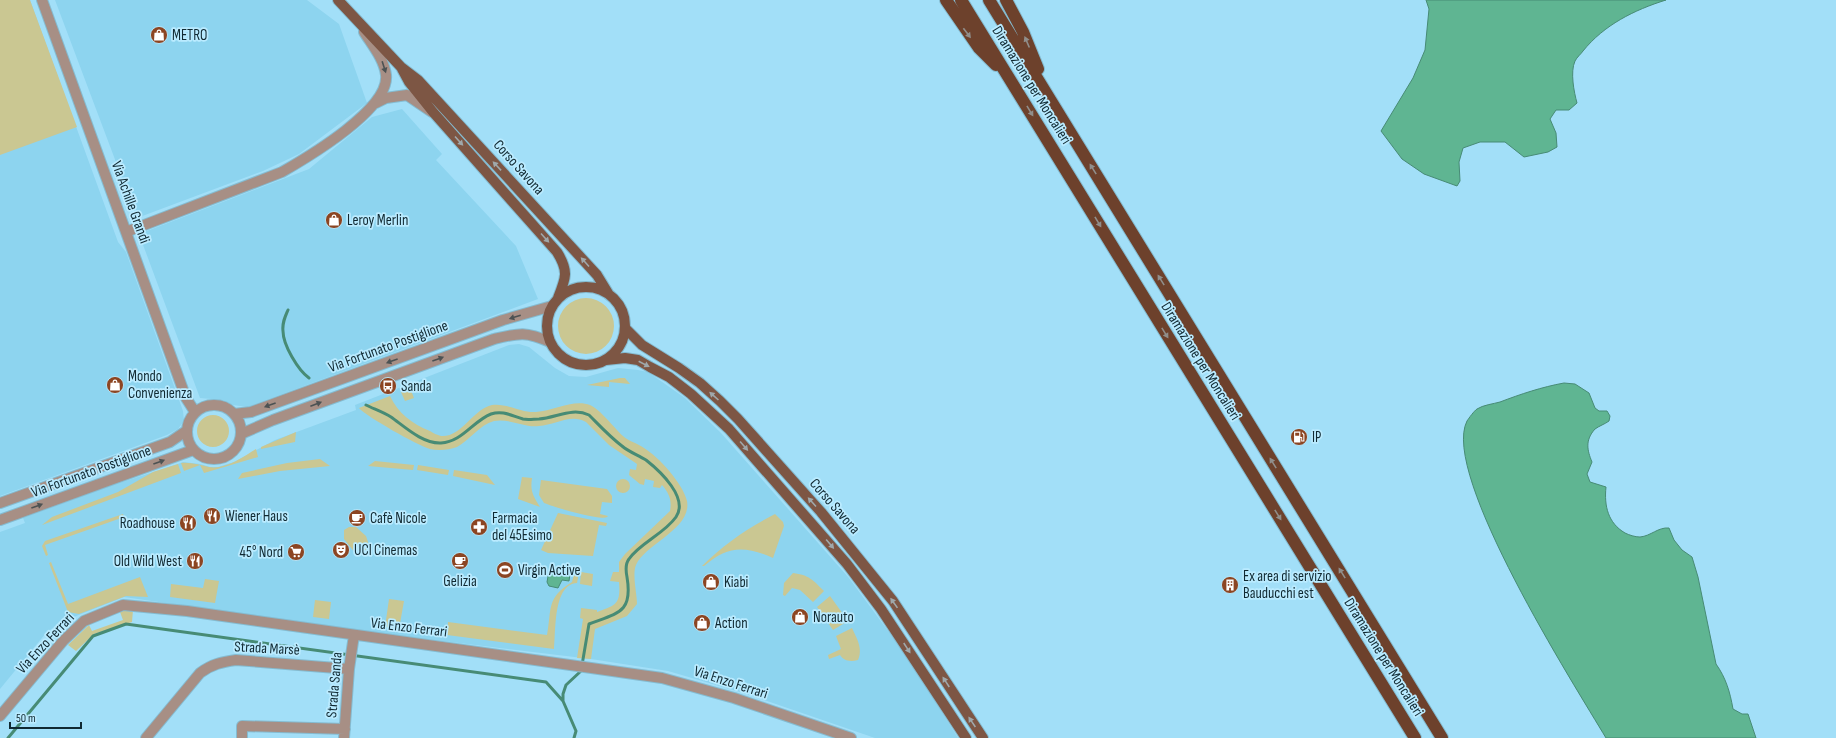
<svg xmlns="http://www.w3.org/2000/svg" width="1836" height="738" font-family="'Sofia Sans Condensed',sans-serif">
<rect width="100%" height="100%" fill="#a2dff8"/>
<path fill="#8dd4ef" d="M0 0H30L118 242 126 252 183 411 184 421 178 429 167 435 0 496Z
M55 0H307L339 24 367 103 299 154 263 171 137 218Z
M402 109 442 154 436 160 516 246 538 299 247 407 233 405 223 400 200 398 139 234 309 169 372 117Z
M519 344 529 347 555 368 569 376 586 377 618 368 638 370 648 372 685 398 721 433 849 578 908 658 958 738H875L747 694 668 671 591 659 353 630 124 597 61 622 46 633 0 689V532L25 523 23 518 113 485 178 464 183 462 200 464 210 467H218L234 462 275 440 356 410 355 405 509 345Z"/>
<path fill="#cac792" d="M0 0H30L77 127 0 155Z
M558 326a28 28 0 1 1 56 0a28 28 0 1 1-56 0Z
M620 378H625L630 384 609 382V387L587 385Z
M410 388 414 398 405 401 401 392Z
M390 396C398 413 412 424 430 431 433 433 437 435 441 436 461 438 473 409 492 405 507 403 521 413 536 412 554 411 573 399 590 405 600 409 614 428 623 436 628 441 637 443 644 448 659 457 683 484 687 501 692 529 645 544 636 565 632 574 637 594 637 604L627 616 595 629 591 659 577 658 583 619 580 618 581 608 597 610V612C615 605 621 605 619 582L610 581 613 572H619V562L625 554 670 511C672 500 669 493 662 485L660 488 653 487 654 481 645 479 644 485 640 484 629 475 630 469 636 470 637 464 609 445 586 422C571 413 555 425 539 426 524 428 509 418 494 421 479 425 470 440 457 447 449 450 438 451 430 449 417 445 367 417 359 408Z
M197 431a16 16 0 1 1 32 0a16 16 0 1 1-32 0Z
M296 432 295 442 261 449V447Z
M256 449 258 457 204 473 200 465 184 471 181 463C191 462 200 465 209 467 225 470 243 457 256 449Z
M320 459 330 466 280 471 238 479 242 473 287 463Z
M375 461 414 465 413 470 368 466Z
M178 464 181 473 42 525 52 517 118 492 153 472Z
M418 465 449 470 448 475 417 470Z
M454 470 487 475 495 485 453 476Z
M522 477 532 478C530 491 533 496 540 507L518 499Z
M616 486a7 7 0 1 1 14 0a7 7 0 1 1-14 0Z
M541 480 607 489 612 496V503L602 502 600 514 608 516 607 517C600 521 554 507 544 503L539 495Z
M558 513 607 523 606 526 599 525 593 556 548 553 541 550Z
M123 514 124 517 45 545 48 555 46 556 42 546 45 541Z
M775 514 783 522 784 526 773 558C744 545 727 546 704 566H702C724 544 748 528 775 514Z
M349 527H356L366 536 369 545 365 551 356 554 344 539V530Z
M51 562 68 604 140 577 148 597 126 596 79 614 68 612 49 563Z
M575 571 579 572 577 583C553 584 556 631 554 649L447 635 448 622 547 635C552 608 546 598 572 582Z
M581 572 593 574 592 586 580 584Z
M793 573C809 575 813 580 824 591L813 602 800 590 792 588 785 596 783 595 784 583Z
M205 579 219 581 215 603 170 597 171 584 203 588Z
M830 596 848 621 833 630 817 607Z
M389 599 404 601 399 629 385 627Z
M315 600 331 602 329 619 313 617Z
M126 610H133L132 622 94 634 76 651 68 645 89 625 92 631 123 620 120 612Z
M852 628C857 639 863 648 858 660 850 662 844 661 840 655L829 659 828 655 841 649 836 636Z"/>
<path fill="#5fb592" stroke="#478b75" d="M1426 0H1666C1634 10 1604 25 1583 51 1581 54 1577 57 1575 61 1570 72 1574 92 1577 103L1569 110H1556L1550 119 1556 133 1557 147 1548 152 1524 157 1505 142H1480L1463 148 1459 162 1460 181 1457 186 1424 174 1402 159 1381 131 1413 78 1425 50 1429 9Z
M1564 383 1575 384 1589 393 1595 408 1599 411H1607L1610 416 1609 421C1605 424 1599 426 1595 429 1585 440 1587 450 1592 462L1587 474 1590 482 1606 487C1604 506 1608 523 1625 533 1629 535 1635 537 1640 537 1651 536 1658 527 1669 528L1674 540 1682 550 1692 557 1698 577 1716 664C1726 678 1730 692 1733 709L1742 714H1748L1756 738H1606C1575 686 1440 474 1467 421 1469 418 1474 411 1477 409 1483 405 1493 404 1500 402 1521 394 1542 387 1564 383Z
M549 571 570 574 569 581 562 580 558 588 549 586 547 582Z"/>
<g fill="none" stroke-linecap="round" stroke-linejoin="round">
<path stroke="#478b75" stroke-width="3" d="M288 310C285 317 282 323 283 331 283 345 298 370 309 378
M366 405C374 409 383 412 391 417 405 427 423 444 441 443 462 442 473 421 491 414 503 410 512 416 523 419 528 420 534 419 539 419 556 418 572 407 589 415 600 426 610 437 622 446 629 452 638 455 646 460 660 471 689 498 676 517 664 534 640 543 629 559 625 564 626 572 627 577 633 613 618 613 589 624L581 671 566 685 563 694V701L576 731 574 738
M8 738 93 636 126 624 546 682 563 701"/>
<g stroke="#85bbd0" stroke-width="12">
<path id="minor" d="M42 0 186 398 195 412
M376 103 386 98 407 95 432 112
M126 232 282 172C308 157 390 109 386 75 384 59 372 45 364 32
M187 432a27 27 0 1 1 54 0a27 27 0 1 1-54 0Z
M234 414 251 412 503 320 552 306
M241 434 273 420 494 339C519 333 526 331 550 342
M0 503 170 442 186 431
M0 520 193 450
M0 716 63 641 84 621 123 605 187 611 662 678 734 698 851 738
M146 738 200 673C212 664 222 662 236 660L349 669
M242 738V726L345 729
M344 738 349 669 354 635"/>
</g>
<g stroke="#85bbd0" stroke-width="12">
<path id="major" d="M338 0 401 67 418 80 597 275 608 293
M402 69 409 82 433 112 557 252C569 271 566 278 558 298
M547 326a39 39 0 1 1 78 0a39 39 0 1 1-78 0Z
M626 329 642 345 679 368 700 383 720 401 738 419 821 512 893 601 983 738
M606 360 625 358 638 360 650 367 669 377 691 394 729 429 847 564 881 609 966 738"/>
</g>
<g stroke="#85bbd0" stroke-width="14">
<path id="highway" d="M946 0 979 48 996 65
M961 0 1415 738
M989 0 1442 738
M1006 0 1023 32 1038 69"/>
</g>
<use href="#minor" stroke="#a78f85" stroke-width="10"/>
<use href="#major" stroke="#7d5644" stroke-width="10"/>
<use href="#highway" stroke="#6d412c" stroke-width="12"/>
</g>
<defs><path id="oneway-solid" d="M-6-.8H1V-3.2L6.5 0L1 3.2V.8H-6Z"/></defs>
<g fill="#908e8b">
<use href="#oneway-solid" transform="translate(967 33) rotate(53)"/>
<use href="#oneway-solid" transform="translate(1027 42) rotate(-113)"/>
<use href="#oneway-solid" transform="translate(1030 111) rotate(59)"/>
<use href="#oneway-solid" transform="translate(1093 169) rotate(-122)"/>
<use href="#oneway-solid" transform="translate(1098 222) rotate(59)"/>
<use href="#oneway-solid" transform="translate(1161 280) rotate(-122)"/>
<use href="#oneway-solid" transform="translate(1165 333) rotate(58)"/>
<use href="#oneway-solid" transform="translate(1273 463) rotate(-122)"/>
<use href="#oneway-solid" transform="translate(1278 515) rotate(58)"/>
<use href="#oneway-solid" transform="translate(1342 573) rotate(-122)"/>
</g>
<g fill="#4c5253">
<use href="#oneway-solid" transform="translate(384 67) rotate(72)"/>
<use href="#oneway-solid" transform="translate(515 317) rotate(163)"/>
<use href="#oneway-solid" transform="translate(438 359) rotate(-20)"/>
<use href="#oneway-solid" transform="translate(392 361) rotate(160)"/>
<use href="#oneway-solid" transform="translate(316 404) rotate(-21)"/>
<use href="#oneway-solid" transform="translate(270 405) rotate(160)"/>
<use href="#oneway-solid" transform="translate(159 462) rotate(-20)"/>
<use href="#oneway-solid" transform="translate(37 506) rotate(-20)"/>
</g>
<g fill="#9fa8ab">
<use href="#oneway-solid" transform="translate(459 141) rotate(48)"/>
<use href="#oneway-solid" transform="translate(497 166) rotate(-133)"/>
<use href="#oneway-solid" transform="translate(545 238) rotate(48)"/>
<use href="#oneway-solid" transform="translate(585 262) rotate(-132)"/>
<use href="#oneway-solid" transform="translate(644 364) rotate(27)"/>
<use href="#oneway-solid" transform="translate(714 396) rotate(-138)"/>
<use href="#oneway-solid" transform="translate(744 446) rotate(49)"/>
<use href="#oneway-solid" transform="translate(812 502) rotate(-132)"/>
<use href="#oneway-solid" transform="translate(830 544) rotate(50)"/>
<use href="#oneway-solid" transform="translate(894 603) rotate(-125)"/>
<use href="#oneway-solid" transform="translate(907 648) rotate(57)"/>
<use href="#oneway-solid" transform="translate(946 682) rotate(-123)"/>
<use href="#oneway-solid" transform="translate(972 722) rotate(-124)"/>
</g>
<defs>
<g id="shop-disc" transform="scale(0.9)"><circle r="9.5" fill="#8c4522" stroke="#baebff"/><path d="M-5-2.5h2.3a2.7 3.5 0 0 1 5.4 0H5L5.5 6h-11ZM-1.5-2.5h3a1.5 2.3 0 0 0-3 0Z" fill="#fff"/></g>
<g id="bus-disc" transform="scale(0.9)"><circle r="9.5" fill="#8c4522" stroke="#baebff"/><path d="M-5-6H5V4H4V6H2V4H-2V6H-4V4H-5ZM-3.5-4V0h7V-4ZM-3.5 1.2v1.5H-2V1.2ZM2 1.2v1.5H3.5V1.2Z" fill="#fff"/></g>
<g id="fuel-disc" transform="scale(0.9)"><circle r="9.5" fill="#8c4522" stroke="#baebff"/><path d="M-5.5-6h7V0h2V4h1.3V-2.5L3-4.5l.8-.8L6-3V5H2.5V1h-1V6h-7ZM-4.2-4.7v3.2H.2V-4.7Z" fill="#fff"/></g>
<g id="restaurant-disc" transform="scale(0.9)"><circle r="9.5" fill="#8c4522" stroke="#baebff"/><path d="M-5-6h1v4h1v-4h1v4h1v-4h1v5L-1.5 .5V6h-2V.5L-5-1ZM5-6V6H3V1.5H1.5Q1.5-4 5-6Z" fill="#fff"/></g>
<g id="cafe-disc" transform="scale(0.9)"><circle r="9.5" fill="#8c4522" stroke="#baebff"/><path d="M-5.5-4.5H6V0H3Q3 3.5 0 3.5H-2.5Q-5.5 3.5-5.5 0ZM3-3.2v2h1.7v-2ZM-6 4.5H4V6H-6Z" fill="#fff"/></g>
<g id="pharmacy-disc" transform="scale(0.9)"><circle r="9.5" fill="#8c4522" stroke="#baebff"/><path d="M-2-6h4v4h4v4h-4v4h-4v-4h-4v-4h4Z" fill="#fff"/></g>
<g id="theatre-disc" transform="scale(0.9)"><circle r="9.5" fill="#8c4522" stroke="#baebff"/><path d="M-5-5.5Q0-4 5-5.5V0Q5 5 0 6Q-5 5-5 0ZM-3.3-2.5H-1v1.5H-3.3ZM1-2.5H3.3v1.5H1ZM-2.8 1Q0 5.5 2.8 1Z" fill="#fff"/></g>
<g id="supermarket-disc" transform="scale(0.9)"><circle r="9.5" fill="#8c4522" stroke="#baebff"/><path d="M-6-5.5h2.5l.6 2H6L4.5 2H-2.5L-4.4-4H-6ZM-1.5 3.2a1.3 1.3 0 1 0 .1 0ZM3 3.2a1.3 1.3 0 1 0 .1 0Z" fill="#fff"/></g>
<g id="stadium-disc" transform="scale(0.9)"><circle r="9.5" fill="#8c4522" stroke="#baebff"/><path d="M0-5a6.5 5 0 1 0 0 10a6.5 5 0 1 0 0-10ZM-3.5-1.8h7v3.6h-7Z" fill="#fff"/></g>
<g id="building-disc" transform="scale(0.9)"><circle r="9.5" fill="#8c4522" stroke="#baebff"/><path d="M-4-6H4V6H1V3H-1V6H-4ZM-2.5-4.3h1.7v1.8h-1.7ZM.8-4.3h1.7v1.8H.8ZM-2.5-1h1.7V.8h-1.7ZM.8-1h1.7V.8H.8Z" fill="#fff"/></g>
</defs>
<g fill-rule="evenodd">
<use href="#shop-disc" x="159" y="35"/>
<use href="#shop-disc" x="334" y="220"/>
<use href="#shop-disc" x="115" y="385"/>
<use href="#bus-disc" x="388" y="386"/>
<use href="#fuel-disc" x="1299" y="437"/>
<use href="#restaurant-disc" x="212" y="516"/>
<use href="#cafe-disc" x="357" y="518"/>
<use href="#restaurant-disc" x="188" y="523"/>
<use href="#pharmacy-disc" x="479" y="527"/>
<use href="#theatre-disc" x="341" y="550"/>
<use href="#supermarket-disc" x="296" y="552"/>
<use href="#restaurant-disc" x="195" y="561"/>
<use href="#cafe-disc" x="460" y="561"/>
<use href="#stadium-disc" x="505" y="570"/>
<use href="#shop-disc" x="711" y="582"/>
<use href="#building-disc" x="1230" y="585"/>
<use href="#shop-disc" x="800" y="617"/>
<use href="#shop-disc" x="702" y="623"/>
</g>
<g text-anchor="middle" stroke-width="3.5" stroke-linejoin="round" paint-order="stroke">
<g font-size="15" fill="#102932" stroke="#baebff" text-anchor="start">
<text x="172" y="40">METRO</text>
<text x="347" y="225">Leroy Merlin</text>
<text x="128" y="381">Mondo<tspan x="128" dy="17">Convenienza</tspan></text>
<text x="401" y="391">Sanda</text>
<text x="1312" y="442">IP</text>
<text x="225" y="521">Wiener Haus</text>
<text x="370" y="523">Cafè Nicole</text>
<text x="492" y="523">Farmacia<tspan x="492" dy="17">del 45Esimo</tspan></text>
<text x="175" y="528" text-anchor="end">Roadhouse</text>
<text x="354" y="555">UCI Cinemas</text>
<text x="283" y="557" text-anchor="end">45° Nord</text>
<text x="182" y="566" text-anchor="end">Old Wild West</text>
<text x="518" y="575">Virgin Active</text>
<text x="1243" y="581">Ex area di servizio<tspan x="1243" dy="17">Bauducchi est</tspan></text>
<text x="460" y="586" text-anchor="middle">Gelizia</text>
<text x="724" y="587">Kiabi</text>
<text x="813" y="622">Norauto</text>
<text x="715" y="628">Action</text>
</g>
<g font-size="15" fill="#102932" stroke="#baebff">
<text transform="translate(1032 85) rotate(58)" y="5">Diramazione per Moncalieri</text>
<text transform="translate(519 167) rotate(48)" y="5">Corso Savona</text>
<text transform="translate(131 202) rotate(70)" y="5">Via Achille Grandi</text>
<text transform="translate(388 346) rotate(-20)" y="5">Via Fortunato Postiglione</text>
<text transform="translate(1201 361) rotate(58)" y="5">Diramazione per Moncalieri</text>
<text transform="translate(91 471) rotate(-20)" y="5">Via Fortunato Postiglione</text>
<text transform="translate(835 506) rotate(49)" y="5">Corso Savona</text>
<text transform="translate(409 627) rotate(7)" y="5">Via Enzo Ferrari</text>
<text transform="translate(45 643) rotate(-47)" y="5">Via Enzo Ferrari</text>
<text transform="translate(267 648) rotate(3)" y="5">Strada Marsè</text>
<text transform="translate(1384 657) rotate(58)" y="5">Diramazione per Moncalieri</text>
<text transform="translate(731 682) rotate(18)" y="5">Via Enzo Ferrari</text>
<text transform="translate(334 685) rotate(-85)" y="5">Strada Sanda</text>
</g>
</g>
<path d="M10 722v6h71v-6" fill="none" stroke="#102932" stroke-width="2"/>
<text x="16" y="722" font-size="12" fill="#102932" stroke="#baebff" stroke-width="3" paint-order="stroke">50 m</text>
</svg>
